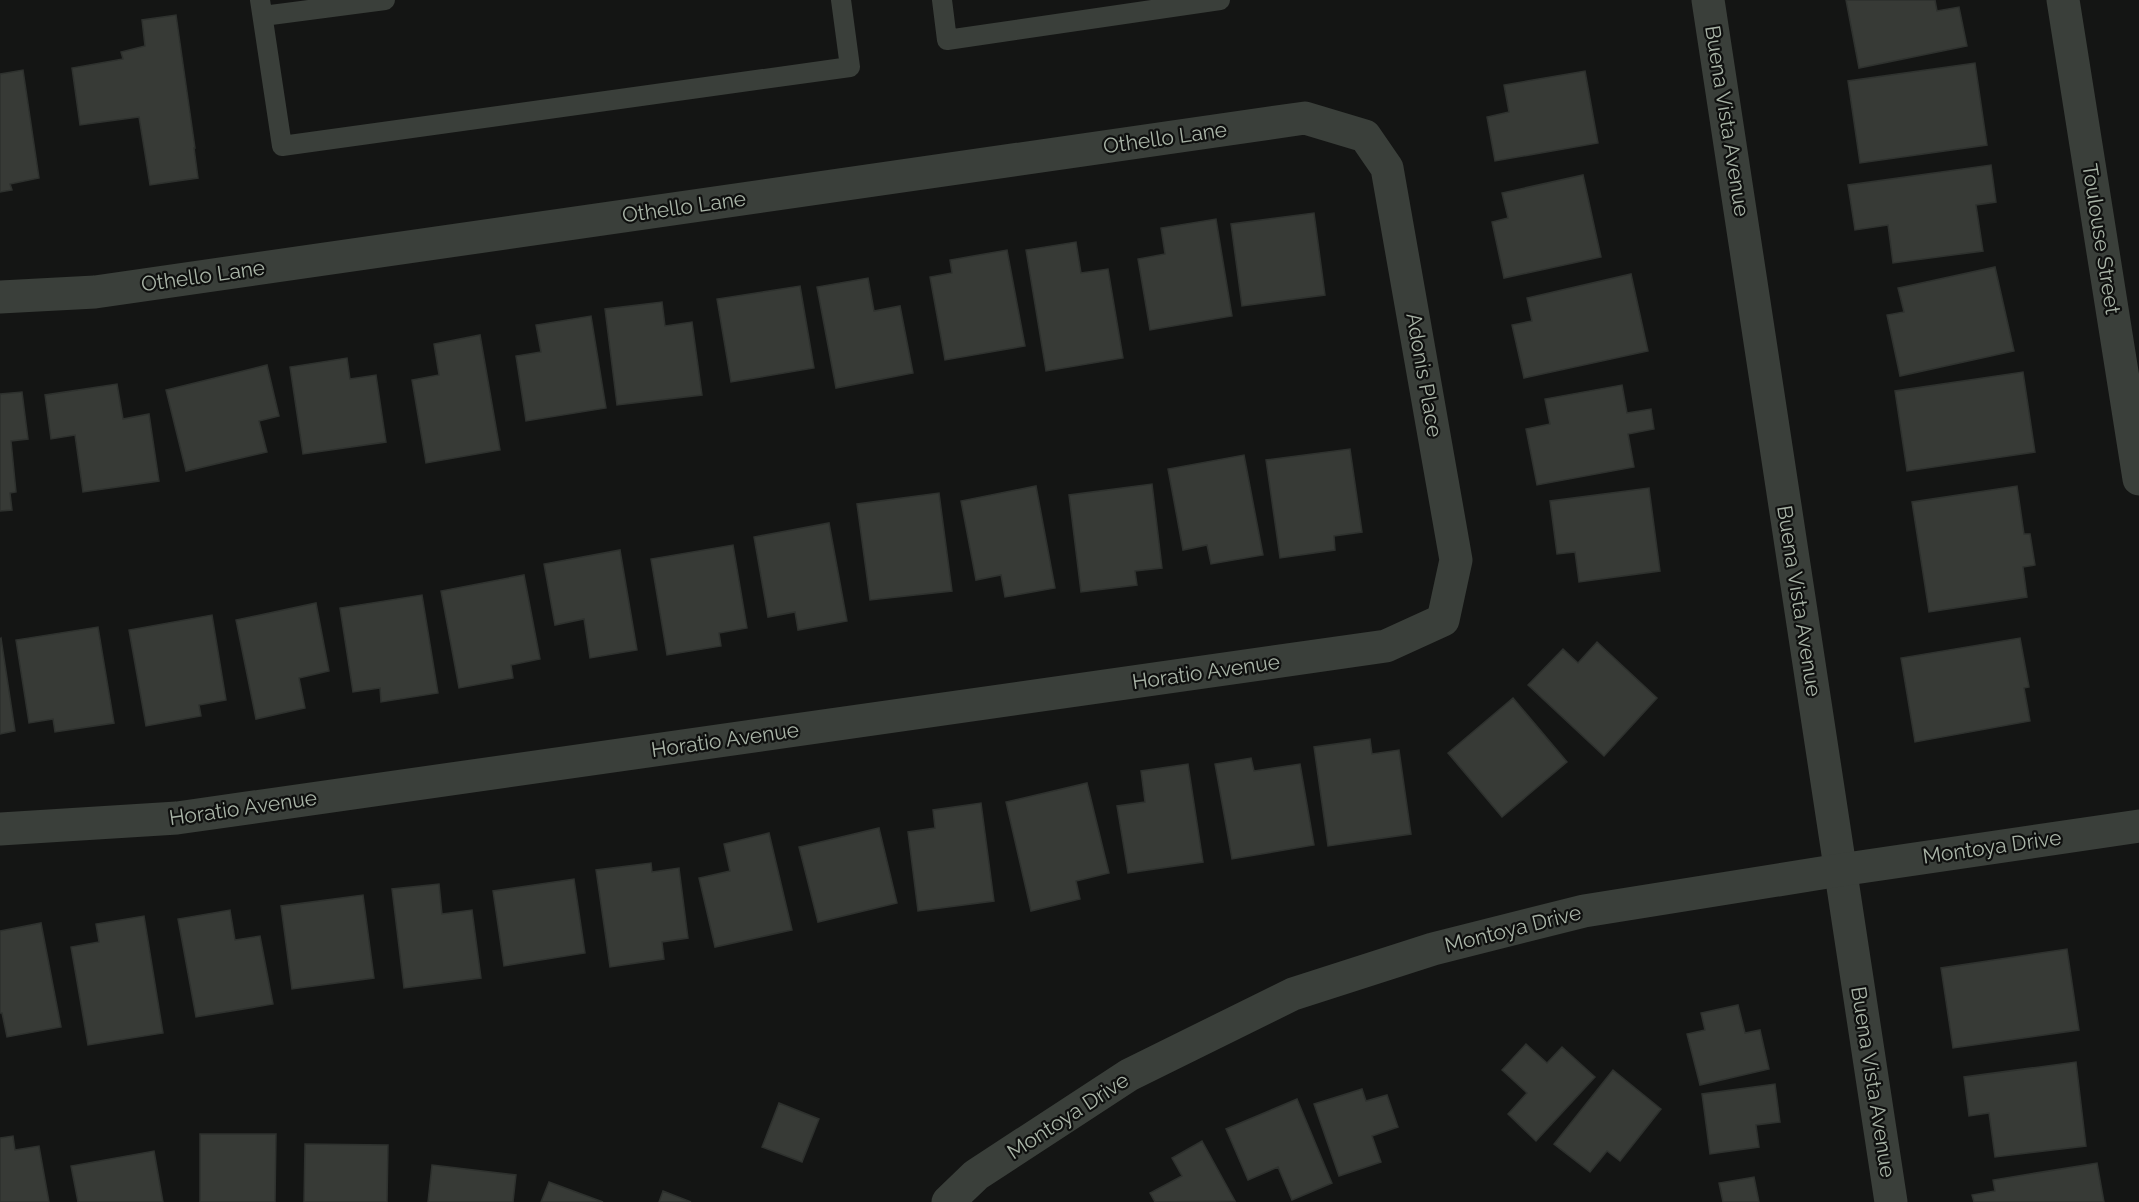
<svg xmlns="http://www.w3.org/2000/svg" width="2139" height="1202" font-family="Raleway,sans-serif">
<rect width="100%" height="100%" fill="#141514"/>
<path fill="#373a36" stroke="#2e312e" stroke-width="1.5" d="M1846 0H1935L1937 11 1959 7 1967 46 1859 68Z
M176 15 195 148H194L198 178 150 185 139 117 80 125 72 68 123 59 121 52 145 46 142 20Z
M1975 63 1987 145 1860 163 1848 81Z
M23 70 39 178 10 184 12 190 0 192V74Z
M1585 71 1598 143 1495 161 1487 117 1509 112 1504 85Z
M1991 165 1996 202 1976 205 1983 251 1893 263 1888 225 1855 230 1848 185Z
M1583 175 1601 257 1504 278 1492 222 1508 218 1502 193Z
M1314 213 1325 295 1242 306 1231 224Z
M1216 219 1232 316 1150 330 1138 259 1165 254 1161 228Z
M1076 242 1081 273 1108 269 1123 358 1046 371 1026 250Z
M1007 250 1025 346 945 360 930 277 952 273 950 260Z
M1995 267 2014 351 1900 376 1887 315 1904 312 1898 288Z
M1631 274 1648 351 1524 378 1512 325 1532 321 1527 298Z
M868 278 874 311 900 306 913 373 836 388 817 287Z
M800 286 814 368 731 382 717 299Z
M662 302 665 326 692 322 702 395 617 405 605 309Z
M591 316 606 408 526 421 516 356 541 352 536 325Z
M480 335 500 450 426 463 412 380 439 375 434 344Z
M347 358 350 379 376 375 386 442 303 454 290 367Z
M267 365 279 416 259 421 267 452 186 471 166 390Z
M2023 372 2035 452 1907 471 1895 391Z
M117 384 123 419 149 414 159 481 83 492 75 435 51 439 45 395Z
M1622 385 1627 413 1651 409 1654 429 1628 434 1634 467 1537 485 1526 429 1550 424 1545 399Z
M22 392 28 439 11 441 16 492 10 493 12 510 0 511V394Z
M1350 449 1362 532 1334 536 1335 550 1280 558 1266 460Z
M1244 455 1263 555 1211 564 1207 545 1183 550 1168 469Z
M1152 484 1162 568 1135 571 1137 585 1081 592 1069 495Z
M1036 486 1055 588 1005 597 1001 575 976 580 961 501Z
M2017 486 2024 534H2030L2035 565 2023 567 2027 597 1929 612 1912 502Z
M1649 488 1660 571 1579 582 1575 552 1557 554 1550 501Z
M939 493 952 591 870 600 857 504Z
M829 523 847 621 798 630 795 612 768 617 754 537Z
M733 545 747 628 719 633 721 646 667 655 651 559Z
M620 550 637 650 590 658 584 619 555 625 544 564Z
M524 575 540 659 511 665 513 678 459 688 441 591Z
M422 595 438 693 381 702 380 688 353 692 340 608Z
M316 603 329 671 299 678 305 708 256 719 236 620Z
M212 615 226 700 199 705 201 716 146 726 129 630Z
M98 627 114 723 55 732 53 719 29 723 16 640Z
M1 638 15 731 0 734V639Z
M2020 638 2029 687 2024 688 2030 721 1915 742 1901 658Z
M1597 642 1657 698 1604 756 1528 685 1563 649 1578 663Z
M1513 698 1567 762 1502 817 1448 753Z
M1370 739 1372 754 1399 750 1411 834 1328 846 1314 747Z
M1251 758 1254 771 1300 764 1314 845 1232 859 1215 764Z
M1188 764 1203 862 1128 873 1117 806 1145 802 1141 771Z
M1087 783 1109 873 1076 881 1080 899 1031 911 1006 802Z
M981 803 994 901 918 911 908 832 935 828 933 810Z
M879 828 897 903 818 922 799 847Z
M769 833 792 930 715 947 699 878 730 871 724 844Z
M651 863 652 872 679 868 688 938 662 942 664 959 610 967 596 870Z
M574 879 585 953 504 966 493 891Z
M439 884 442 914 472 910 481 978 404 988 392 889Z
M363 895 374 978 292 989 281 906Z
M230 910 235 940 260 936 273 1004 196 1017 178 919Z
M144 916 163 1033 88 1045 71 947 99 942 96 924Z
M41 923 61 1027 7 1037 2 1013H0V931Z
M2067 949 2079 1030 1953 1048 1941 968Z
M1738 1005 1745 1033 1760 1030 1769 1069 1700 1085 1687 1034 1705 1030 1701 1013Z
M1526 1044 1547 1063 1562 1047 1595 1077 1536 1141 1508 1114 1527 1093 1502 1070Z
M2076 1062 2086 1146 1995 1157 1989 1113 1969 1116 1964 1077Z
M1613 1070 1661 1109 1620 1161 1607 1151 1590 1172 1554 1144Z
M1775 1084 1780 1122 1756 1125 1759 1147 1710 1154 1702 1094Z
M1362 1089 1366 1101 1387 1095 1398 1127 1372 1136 1381 1162 1339 1176 1314 1104Z
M1297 1099 1332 1183 1292 1200 1278 1167 1248 1180 1226 1129Z
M779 1103 819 1119 802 1162 762 1147Z
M200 1134H276L275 1202H200Z
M13 1136 15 1150 39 1146 49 1202H0V1138Z
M1202 1141 1235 1201 1155 1202 1150 1193 1182 1176 1172 1158Z
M305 1144 388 1145 387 1202H304Z
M154 1151 163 1202H78L71 1166Z
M2097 1163 2104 1202H1974L1972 1195 1995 1191 1993 1180Z
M432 1165 516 1175 513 1202H428Z
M1754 1177 1759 1202H1723L1719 1183Z
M549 1182 603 1202H541Z
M663 1191 691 1202H659Z"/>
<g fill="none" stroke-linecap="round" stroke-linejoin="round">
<path stroke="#3a3f3a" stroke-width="20" d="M260 0 282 146 850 67 841 0
M942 0 947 40 1220 0
M263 16 385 0"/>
<path stroke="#3a3f3a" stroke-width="33" d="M1708 0 1891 1202
M2063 0 2139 479
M0 297 95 292 1305 118 1365 136 1387 168 1456 560 1443 620 1386 646 177 818 0 829"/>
<path stroke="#3a3f3a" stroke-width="33" d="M948 1202 976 1175 1129 1075 1293 994 1433 949 1584 911 1840 870 2139 826"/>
</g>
<g text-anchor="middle" stroke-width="4.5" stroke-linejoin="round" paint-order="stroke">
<g font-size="21" fill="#a9b4a7" stroke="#0f100f">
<text transform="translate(1727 121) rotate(81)" y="7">Buena Vista Avenue</text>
<text transform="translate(1165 138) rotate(-8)" y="7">Othello Lane</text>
<text transform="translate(684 207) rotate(-8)" y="7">Othello Lane</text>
<text transform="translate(2101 239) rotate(81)" y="7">Toulouse Street</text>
<text transform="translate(203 276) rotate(-8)" y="7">Othello Lane</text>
<text transform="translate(1424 375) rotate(80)" y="7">Adonis Place</text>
<text transform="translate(1799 601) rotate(81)" y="7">Buena Vista Avenue</text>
<text transform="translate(1206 672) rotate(-8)" y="7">Horatio Avenue</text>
<text transform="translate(725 740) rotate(-8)" y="7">Horatio Avenue</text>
<text transform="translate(243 808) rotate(-8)" y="7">Horatio Avenue</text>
<text transform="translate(1992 847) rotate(-8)" y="7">Montoya Drive</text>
<text transform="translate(1513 929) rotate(-14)" y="7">Montoya Drive</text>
<text transform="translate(1873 1082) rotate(81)" y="7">Buena Vista Avenue</text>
<text transform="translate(1068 1116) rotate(-33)" y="7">Montoya Drive</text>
</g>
</g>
</svg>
